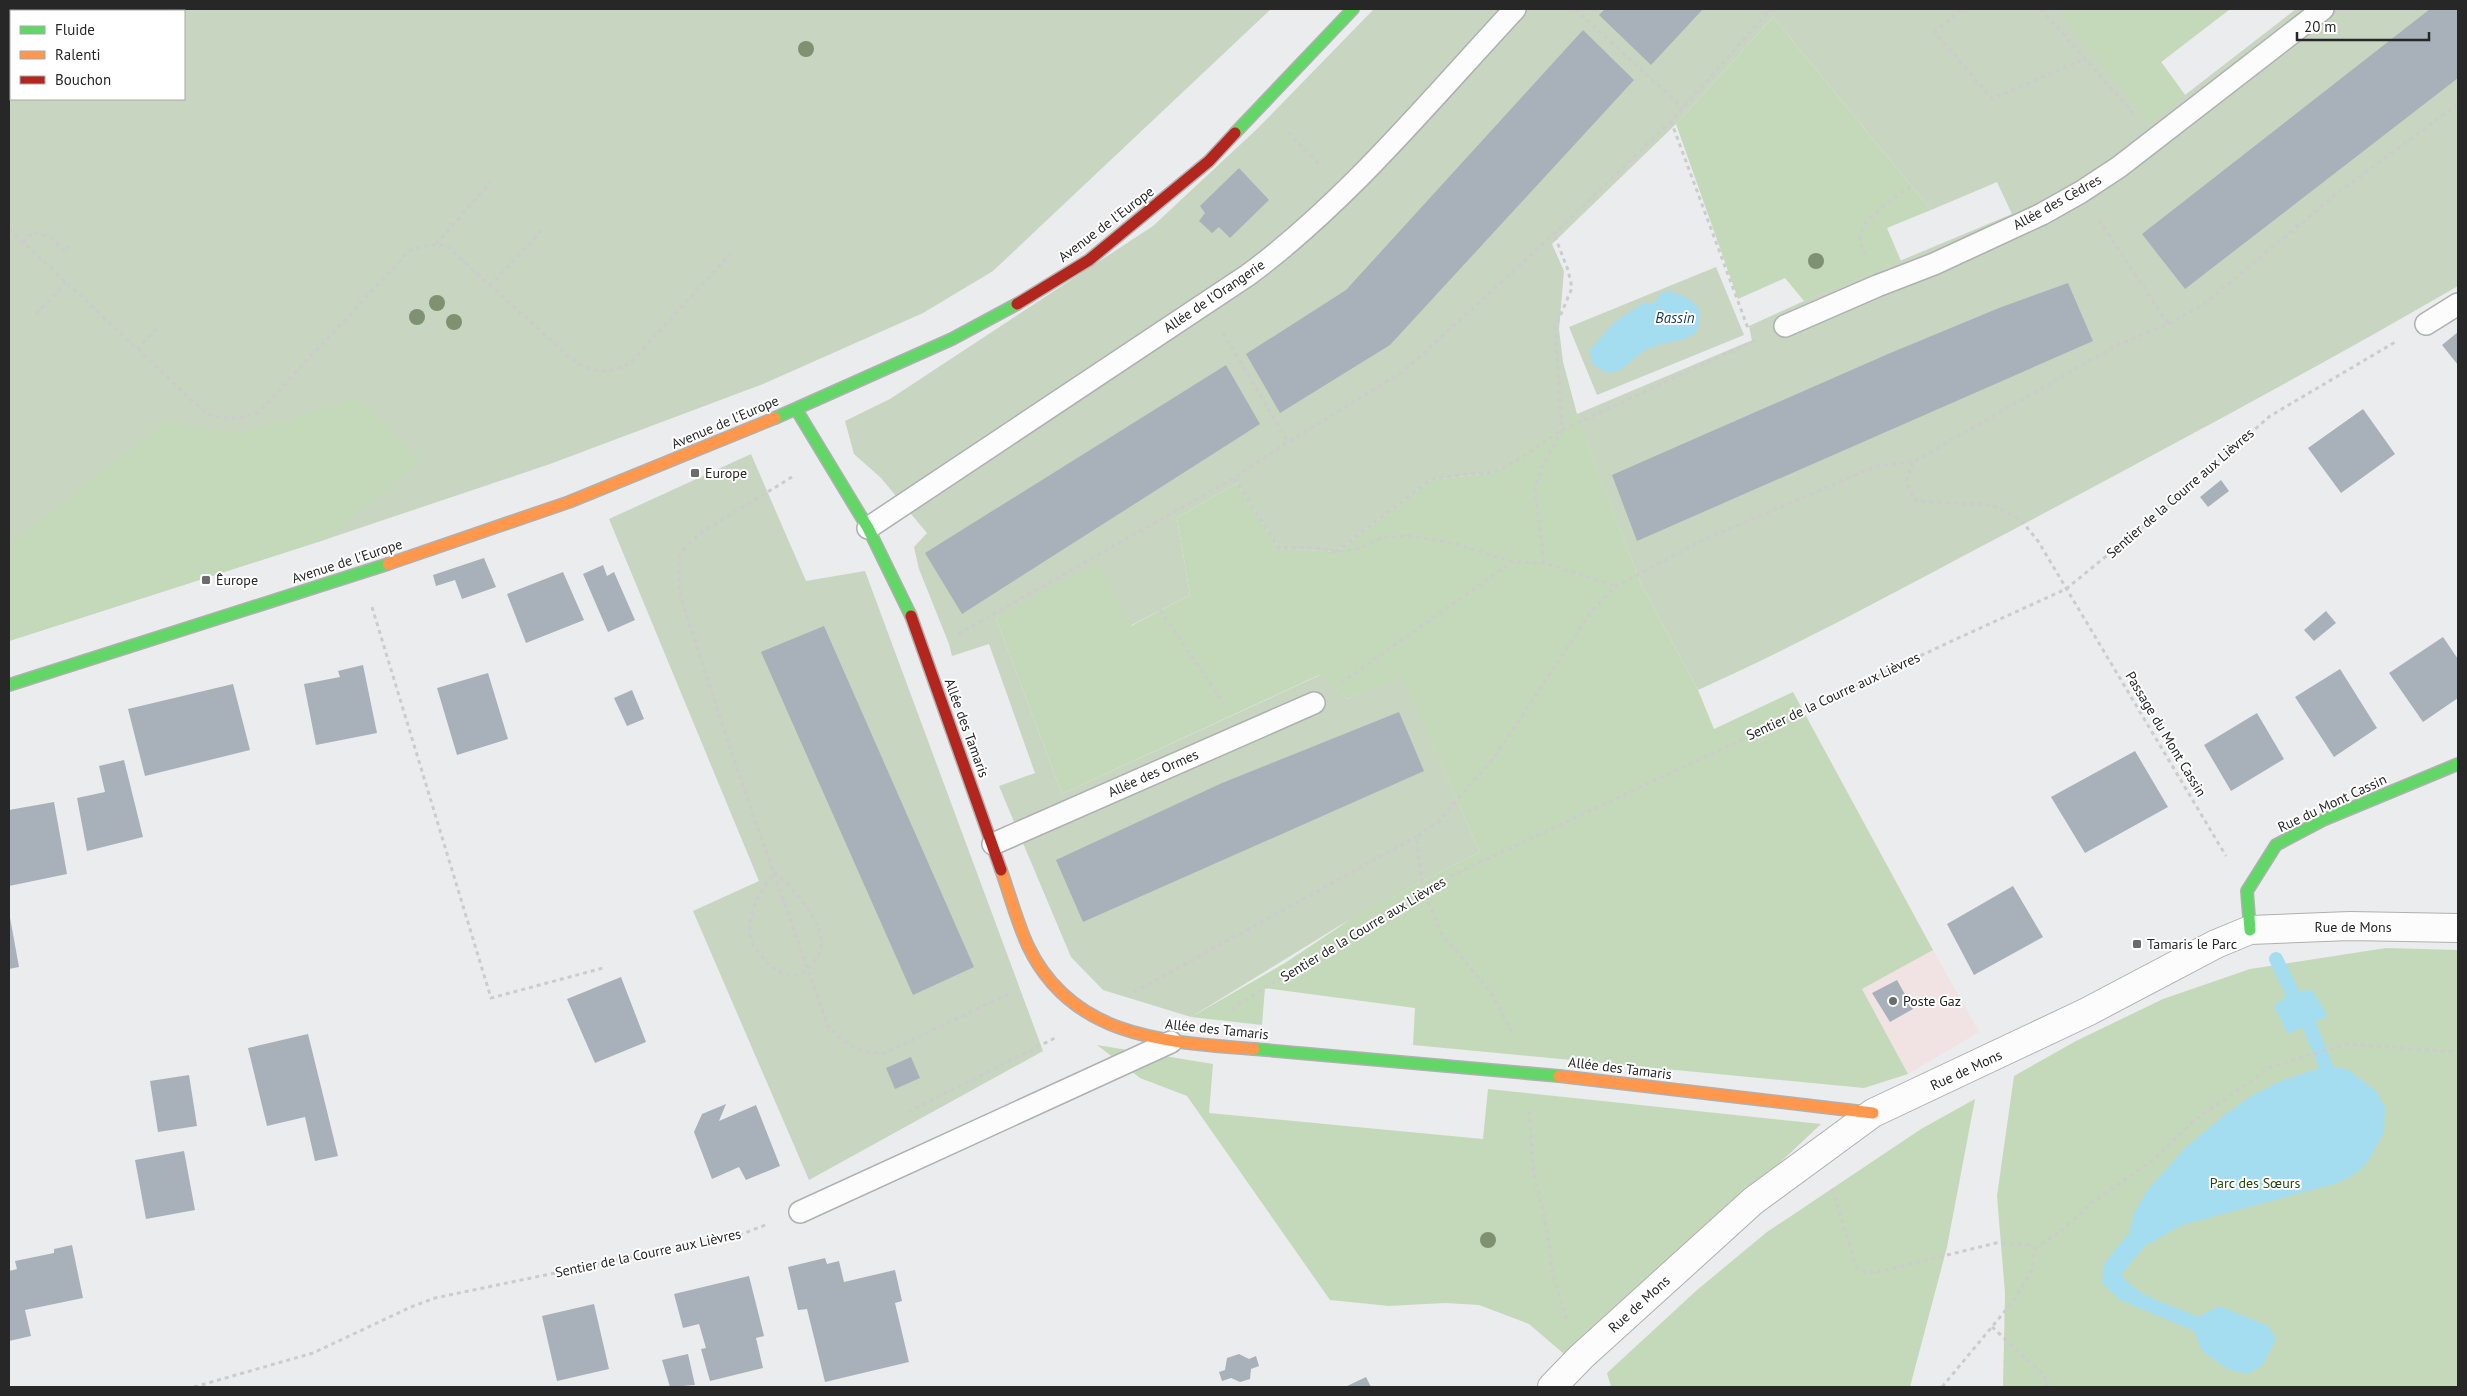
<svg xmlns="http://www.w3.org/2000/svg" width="2467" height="1396" font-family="'PT Sans',sans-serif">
<rect width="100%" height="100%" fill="#ebeced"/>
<path fill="#f1e3e3" d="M1933 950 1979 1032 1908 1074 1862 989Z"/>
<path fill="#c7d5c1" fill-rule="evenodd" d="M9 9H1271L993 271 923 313 763 384 550 464 327 539 9 641ZM11 11H184V99H11Z
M1374 9H2230L2161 62 2185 95 2296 9H2458V286C2315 369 2168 447 2022 525 1915 581 1809 640 1698 690L1641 584 1576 415 1492 473 1430 480 1336 552 1279 548 1237 483 1177 518 1190 595 1130 626 996 618 1062 794 1320 675 1347 699 1402 675 1480 852 1410 887 1339 926 1191 1017 1103 990 1071 957 999 786 1035 773 989 644 952 656 949 644 919 569 914 547 927 533 881 478 854 454 845 421 890 399 1153 226 1258 128ZM1773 17 1931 210 1997 182 2012 214 1804 301 1749 326 1752 341H1750L1577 414 1563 362 1559 329 1564 271 1552 244 1676 124Z
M1716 267 1744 335 1597 395 1569 327Z
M751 454 806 581 865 571 1043 1051 809 1180 693 911 759 881 609 519Z"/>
<path fill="#c4d9ba" d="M2057 9H2230L2161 62 2185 95 2151 124Z
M1773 17 1931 210 1887 228 1901 261 1804 301 1785 278 1738 299 1676 124Z
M359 397 420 461 327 539 9 641V544L165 422 241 434Z
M1576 414 1641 584 1698 690 1714 729 1793 692 1933 950 1862 989 1908 1074 1864 1088 1413 1045 1415 1008 1265 988 1262 1025 1191 1017 1285 963 1366 909 1480 852 1402 676 1347 699 1319 675 1062 794 996 618 1097 563 1131 626 1190 595 1177 518 1237 483 1279 548 1336 552 1430 480 1492 473Z
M2386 948 2458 950V1387H2003L2005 1293 1997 1196 2014 1076 2076 1041 2163 999 2250 969Z
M1097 1045 1213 1064 1209 1113 1483 1139 1488 1089 1821 1124 1571 1360 1529 1324 1479 1305 1445 1303 1389 1306 1330 1300 1187 1096 1140 1078Z
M1975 1099 1947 1247 1910 1387H1611L1607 1373 1697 1290 1767 1232 1921 1129Z"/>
<path fill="#a5ddf0" d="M1668 291C1691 297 1711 308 1694 335 1679 342 1663 342 1648 349 1627 359 1618 387 1592 363L1590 349 1615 322 1643 303 1654 304 1660 294Z
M2312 990 2328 1016 2288 1034 2274 1006 2292 992Z
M2326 1066 2347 1069 2376 1091 2385 1107 2384 1132 2369 1160 2358 1172 2338 1183 2182 1225 2145 1246 2121 1275C2143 1301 2168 1302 2197 1317L2220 1306 2268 1326 2276 1339 2262 1366 2247 1374 2227 1369 2202 1351 2194 1331 2120 1300 2102 1283 2104 1264 2129 1233 2134 1213 2146 1192 2185 1148 2227 1113 2253 1095 2278 1082Z"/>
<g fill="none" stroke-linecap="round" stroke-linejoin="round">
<path stroke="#a5ddf0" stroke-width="14" d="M2276 959 2292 992
M2309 1025 2326 1066"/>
</g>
<path fill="#a8b1ba" d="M1605 9H1703L1651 65 1599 15Z
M2430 9H2458V78L2185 289 2142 234Z
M1583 30 1634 80 1390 345 1280 413 1246 354 1346 290Z
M1239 168 1269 200 1230 238 1219 227 1212 233 1199 221 1205 213 1200 206Z
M2068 283 2093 341 1637 541 1612 475 1888 354 1999 308Z
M2458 332V365L2442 345Z
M1226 365 1260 424 962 614 925 553Z
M2363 409 2395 454 2341 493 2308 448Z
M2221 480 2229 491 2208 507 2200 497Z
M484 558 496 587 462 599 455 580 436 586 433 575Z
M603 565 607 576 614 572 635 620 608 632 583 574Z
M563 572 584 620 526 643 507 594Z
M2326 611 2336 623 2314 641 2304 630Z
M824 626 974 967 913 995 761 652Z
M2443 637 2458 659V698L2423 722 2389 673Z
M363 665 377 733 316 745 304 684 340 677 338 671Z
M2340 669 2377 728 2334 757 2295 697Z
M488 673 508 739 457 755 437 688Z
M233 684 250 750 145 776 128 709Z
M632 690 644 719 627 726 614 698Z
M1399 712 1424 771 1083 922 1056 860 1222 783Z
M2257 713 2284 759 2231 791 2204 745Z
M2135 751 2168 807 2085 853 2051 797Z
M124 760 143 837 87 851 77 798 105 792 99 766Z
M54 802 67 874 9 886V810Z
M2013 886 2043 937 1974 975 1947 924Z
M9 912 19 967 9 969Z
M621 977 646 1042 595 1063 567 999Z
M1897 980 1913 1009 1890 1022 1872 993Z
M308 1034 338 1156 315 1161 305 1117 267 1126 248 1048Z
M911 1057 920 1078 895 1089 886 1068Z
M189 1075 197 1126 158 1132 150 1081Z
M726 1104 719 1121 756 1105 780 1166 746 1180 739 1167 712 1179 694 1132 702 1114Z
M184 1151 195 1210 146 1219 135 1160Z
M72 1245 83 1298 25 1310 31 1336 9 1341V1271L17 1269 15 1261 54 1253V1249Z
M825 1258 827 1264 839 1261 844 1282 895 1270 902 1301 895 1303 909 1362 825 1382 807 1309 798 1310 788 1267Z
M749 1276 764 1336 756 1338 763 1368 710 1381 701 1349 706 1348 699 1324 683 1328 674 1294Z
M594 1304 609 1369 557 1381 542 1316Z
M688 1354 695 1385 670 1387 662 1360Z
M1239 1354 1249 1359 1256 1356 1259 1366 1251 1369 1250 1379 1240 1382 1231 1378 1222 1381 1219 1372 1225 1370 1227 1358Z
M1366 1377 1371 1387H1345Z"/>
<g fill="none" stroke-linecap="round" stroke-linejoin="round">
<g stroke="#afb0b0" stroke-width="24">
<path id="lane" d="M2426 324 2458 304
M1785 326 1877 286 1934 264 2042 214 2081 192 2119 167 2323 9
M868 528 1248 275C1347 202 1431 99 1515 9
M993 844 1314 703
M800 1212 1171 1042"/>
</g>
<g stroke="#afb0b0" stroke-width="30">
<path id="street" d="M1552 1387 1581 1357 1753 1201 1873 1113 2087 1012 2216 944 2250 930 2350 926 2458 928"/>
</g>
<g stroke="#afb0b0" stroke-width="14">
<path id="fast" d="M1235 133 1353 9
M796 409 868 528 911 616
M775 418 952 339 1017 304
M9 685 388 564
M2250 930 2247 891 2276 845 2323 820 2458 764
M1254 1049 1559 1076"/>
</g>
<g stroke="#afb0b0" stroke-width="14">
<path id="slow" d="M388 564 569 502 775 418
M1001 870C1010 895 1017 922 1028 946 1072 1038 1165 1042 1254 1049
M1559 1076 1873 1113"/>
</g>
<g stroke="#afb0b0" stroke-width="14">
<path id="jam" d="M1017 304 1089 260 1209 161 1235 133
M911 616 1001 870"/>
</g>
<path stroke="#ccc" stroke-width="3" stroke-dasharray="4 4" stroke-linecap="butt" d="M1575 9 1683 108
M1961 9 1935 32 1992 99 2084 59
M2041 9 2133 113
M1671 121 1749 331
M1288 132 1322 167
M2099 220 2168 324
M9 229 207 414C227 420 239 420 259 412L409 251C422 246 432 243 447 246L568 356C591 373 605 376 630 363L731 253
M23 242 33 232 50 237 65 251 69 246
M436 244 490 183
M1865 255C1864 250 1860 244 1860 239 1858 220 1897 197 1911 186
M490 286 541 231
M36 314 66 282
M1223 333 1288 442
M137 349 157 328
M1913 462 1906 482 1916 501 1991 505 2020 519 2038 541 2226 856
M792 477 699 534 680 553 679 592 738 772 828 1026C848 1045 856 1053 885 1053L1012 992
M1234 478 1279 548H1314L1336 552 1361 548 1382 537 1412 536 1457 544 1512 562 1544 563 1616 586
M1336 552 1430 480 1465 474 1492 473 1524 456 1562 430 1756 340
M1544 563 1535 488 1542 467 1562 430 1555 328 1572 288 1568 270 1554 234
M372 607 491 998 603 968
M1160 610 1225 705
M958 634 1234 478 1288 442 1404 371 1554 234 1671 121 1771 9
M1341 683 1512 562
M775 872C795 891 838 933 814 962 810 968 803 975 796 975 783 976 771 968 763 958 760 953 754 948 752 942 743 919 760 890 775 872Z
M1134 992 1416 837
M1231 1009 1423 889 1954 640 2066 589 2169 505 2270 416 2397 341
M1512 1032 1492 994 1441 933 1423 889 1416 837 1438 822 1496 755 1591 612 1616 586 1703 540 1877 466 1913 462 2115 346 2168 324 2203 305 2335 195 2458 104
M1529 1111 1534 1175 1548 1233 1552 1271 1567 1321
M908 1112 1057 1037
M1832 1189 1857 1268 1864 1272H1878L1996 1243 2031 1245 2035 1249 2032 1269 2015 1299 1942 1387
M2035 1249 2062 1230 2092 1203 2153 1160 2196 1119 2271 1067 2346 1044 2458 1052
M1992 1327 2044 1375 2048 1387
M194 1387 313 1353 411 1307 435 1298 742 1234 768 1224"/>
<use href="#lane" stroke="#fcfcfc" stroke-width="21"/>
<use href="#street" stroke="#fcfcfc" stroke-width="28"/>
<use href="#fast" stroke="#63d668" stroke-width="11"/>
<use href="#slow" stroke="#ff974d" stroke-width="11"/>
<use href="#jam" stroke="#b3261e" stroke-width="11"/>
</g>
<g fill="#7e9171">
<circle cx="806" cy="49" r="8"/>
<circle cx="1816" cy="261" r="8"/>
<circle cx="437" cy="303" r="8"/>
<circle cx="417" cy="317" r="8"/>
<circle cx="454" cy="322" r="8"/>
<circle cx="1488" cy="1240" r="8"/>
</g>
<g fill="#6c6c6d" stroke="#fff" stroke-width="2">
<rect x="690" y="468" width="10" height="10" rx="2.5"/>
<rect x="201" y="575" width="10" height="10" rx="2.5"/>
<rect x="2132" y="939" width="10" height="10" rx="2.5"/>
<circle cx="1893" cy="1001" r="5"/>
</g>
<g text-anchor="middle" stroke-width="4" stroke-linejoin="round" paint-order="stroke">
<g font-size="14" fill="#272728" stroke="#fff">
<text transform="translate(2057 202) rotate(-29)" y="5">Allée des Cèdres</text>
<text transform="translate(1106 224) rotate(-37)" y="5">Avenue de l'Europe</text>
<text transform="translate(1214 296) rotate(-34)" y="5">Allée de l'Orangerie</text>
<text transform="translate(725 422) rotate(-23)" y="5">Avenue de l'Europe</text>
<text transform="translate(2180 493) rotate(-41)" y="5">Sentier de la Courre aux Lièvres</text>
<text transform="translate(347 561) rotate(-18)" y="5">Avenue de l'Europe</text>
<text transform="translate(1833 696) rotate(-25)" y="5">Sentier de la Courre aux Lièvres</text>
<text transform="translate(967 728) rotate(70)" y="5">Allée des Tamaris</text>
<text transform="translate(2166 734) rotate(59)" y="5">Passage du Mont Cassin</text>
<text transform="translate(1153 773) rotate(-24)" y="5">Allée des Ormes</text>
<text transform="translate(2332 803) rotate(-25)" y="5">Rue du Mont Cassin</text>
<text x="2353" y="932">Rue de Mons</text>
<text transform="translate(1363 929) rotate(-31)" y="5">Sentier de la Courre aux Lièvres</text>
<text transform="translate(1217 1029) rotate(6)" y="5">Allée des Tamaris</text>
<text transform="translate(1620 1068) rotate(7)" y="5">Allée des Tamaris</text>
<text transform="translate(1966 1070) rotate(-25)" y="5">Rue de Mons</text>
<text transform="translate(648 1253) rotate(-12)" y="5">Sentier de la Courre aux Lièvres</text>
<text transform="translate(1639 1304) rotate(-42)" y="5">Rue de Mons</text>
</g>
<g font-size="14" fill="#272728" stroke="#fff" text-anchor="start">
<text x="705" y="478">Europe</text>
<text x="216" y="585">Êurope</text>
<text x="2147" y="949">Tamaris le Parc</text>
<text x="1903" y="1006">Poste Gaz</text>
</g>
<g font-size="14" fill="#24460b" stroke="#fff">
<text x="2255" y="1188">Parc des Sœurs</text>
</g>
<g font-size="15" font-style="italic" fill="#173c48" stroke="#fff">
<text x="1675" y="323">Bassin</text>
</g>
</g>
<rect width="2467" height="1396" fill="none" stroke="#272728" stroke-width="20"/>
<rect x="10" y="10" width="175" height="90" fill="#ffffff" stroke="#a9a9a9"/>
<rect x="20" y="26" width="25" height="8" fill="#63d668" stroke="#a9a9a9"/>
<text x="55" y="35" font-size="15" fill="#272728">Fluide</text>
<rect x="20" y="51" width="25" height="8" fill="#ff974d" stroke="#a9a9a9"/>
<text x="55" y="60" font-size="15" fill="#272728">Ralenti</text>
<rect x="20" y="76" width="25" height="8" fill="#b3261e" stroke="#a9a9a9"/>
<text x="55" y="85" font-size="15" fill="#272728">Bouchon</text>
<path d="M2297 32v8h132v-8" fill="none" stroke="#272728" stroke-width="2.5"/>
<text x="2304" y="32" font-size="15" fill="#272728" stroke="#ffffff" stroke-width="4" paint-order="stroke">20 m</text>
</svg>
